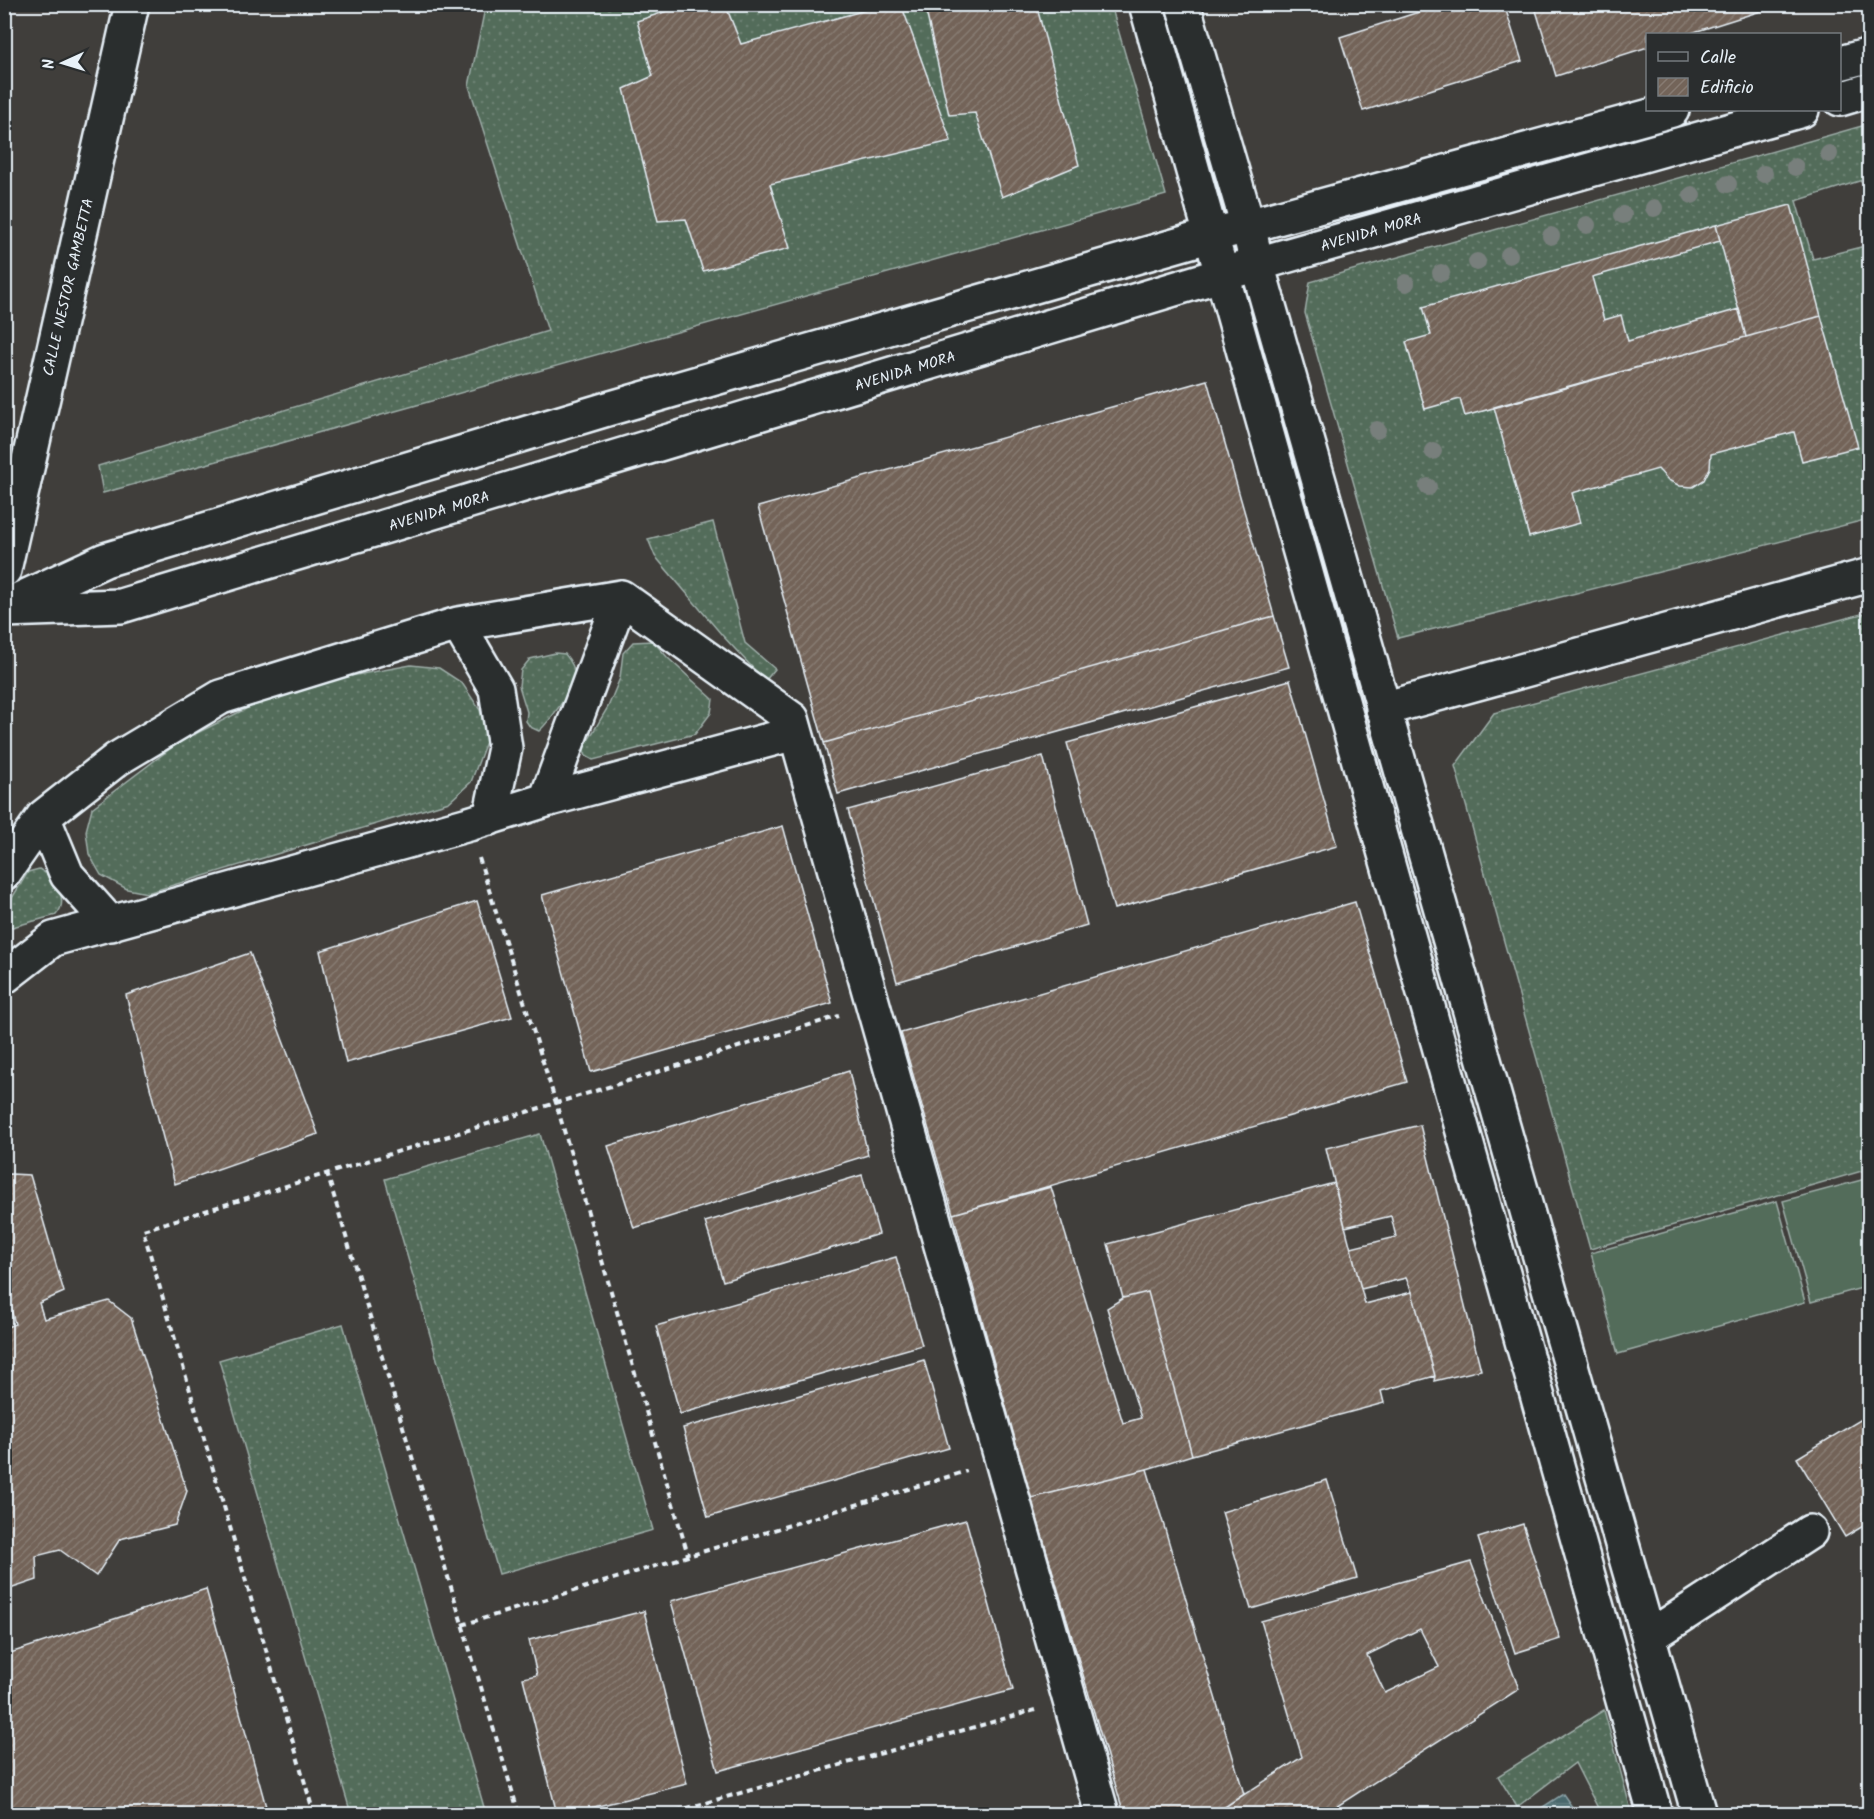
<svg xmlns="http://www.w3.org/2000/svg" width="1874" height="1819" font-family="Kalam,sans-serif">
<defs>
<pattern id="grass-dots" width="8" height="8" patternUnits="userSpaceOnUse" patternTransform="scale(1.5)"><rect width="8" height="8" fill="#536c5a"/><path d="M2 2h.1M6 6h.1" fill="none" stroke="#6c8172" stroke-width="1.8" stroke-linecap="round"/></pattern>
<pattern id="water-rules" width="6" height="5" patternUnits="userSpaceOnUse" patternTransform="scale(1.5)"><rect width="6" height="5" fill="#4a686c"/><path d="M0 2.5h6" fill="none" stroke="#647e82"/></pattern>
<pattern id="building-hatch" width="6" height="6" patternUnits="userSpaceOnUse" patternTransform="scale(1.5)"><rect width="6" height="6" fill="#736459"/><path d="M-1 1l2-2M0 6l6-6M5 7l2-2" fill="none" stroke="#877b72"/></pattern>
</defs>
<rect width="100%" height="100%" fill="#403e3b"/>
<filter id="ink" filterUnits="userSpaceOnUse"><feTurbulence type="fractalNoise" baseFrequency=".0167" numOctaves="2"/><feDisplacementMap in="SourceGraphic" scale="12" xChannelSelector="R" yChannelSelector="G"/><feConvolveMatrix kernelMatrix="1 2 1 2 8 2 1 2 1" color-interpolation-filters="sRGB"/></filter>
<g filter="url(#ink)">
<path fill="url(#grass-dots)" stroke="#9eaea9" stroke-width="1.5" d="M505 4 1111 5 1166 195 103 493 98 466 548 331 469 86 484 13Z
M1869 124V178L1796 201 1813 259 1869 245V519L1398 638 1305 313 1310 282Z
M713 522 745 643 775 669 765 681 722 635 655 556 648 539Z
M1869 612V1169L1590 1249 1455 766 1494 713Z
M653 641 668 658 713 699 711 713 695 734 593 760 586 756 583 749 608 707 620 678 623 653 633 642Z
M555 653 565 654C570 660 575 667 575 676 573 690 549 722 539 731L530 727 526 721 527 712 519 686 521 670 530 659Z
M411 665 439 668 462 683 480 710 487 739 471 782 449 802 147 893 127 889 101 875 89 854 86 831 92 808 179 742 274 695 345 677Z
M39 869C55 877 70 900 56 915L5 929 4 911 28 872Z
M540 1134 653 1530 499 1574 385 1179Z
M343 1324 486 1814H351L219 1360Z
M1604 1710 1632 1814H1601L1575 1763 1517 1807 1498 1776Z"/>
<path fill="#536c5a" stroke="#9eaea9" stroke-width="1.5" d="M1869 1178V1286L1811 1302 1783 1201Z
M1777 1201 1805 1302 1618 1354 1591 1253Z"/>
<path fill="url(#water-rules)" stroke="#899fa4" stroke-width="1.5" d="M1563 1794 1577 1814H1532Z"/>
<path fill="url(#building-hatch)" stroke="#e8f1f8" stroke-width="1.5" fill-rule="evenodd" d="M688 4H725L741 44 888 4H901L951 141 770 184 790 248 703 271 686 219 658 221 624 89 653 76 637 21Z
M948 4H1036L1079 165 1002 197 975 113 949 115 926 11Z
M1444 4H1504L1522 61 1363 111 1340 37Z
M1534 4H1783L1688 34H1648V47L1556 76Z
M1791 205 1821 316 1746 337 1716 225Z
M1716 225 1720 241 1592 277 1604 320 1621 315 1628 341 1739 309 1746 337 1465 416 1460 399 1425 409 1406 342 1431 335 1423 307Z
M1821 316 1858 447 1802 461 1794 432 1711 454 1710 468 1704 480 1693 487 1680 486 1668 480 1658 469 1572 493 1580 523 1529 537 1494 407Z
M1207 380 1274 616 824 743 758 507Z
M1274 616 1289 667 838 794 824 743Z
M1290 680 1337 846 1114 909 1067 743Z
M1043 756 1087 925 897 982 848 810Z
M783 826 832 1003 591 1072 542 895Z
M477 901 512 1017 346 1063 320 951Z
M1355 902 1407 1082 953 1214 901 1033Z
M250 953 318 1134 175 1184 126 995Z
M849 1071 868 1155 634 1228 608 1146Z
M1420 1125 1481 1370 1434 1381 1435 1376 1412 1292 1406 1278 1361 1289 1351 1248 1396 1237 1391 1216 1345 1227 1326 1148Z
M11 1174 30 1175 64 1292 39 1303 44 1319 109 1301 131 1318 187 1491 175 1525 120 1539 96 1576 60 1550 36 1556 37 1580 4 1591V1328L15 1324 4 1284V1175Z
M862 1175 879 1234 723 1281 705 1222Z
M1334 1183 1365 1304 1412 1292 1435 1376 1381 1391 1384 1403 1192 1455 1148 1292 1123 1298 1108 1244Z
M1051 1187 1123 1423 1141 1418 1107 1308 1123 1298 1148 1292 1192 1455 1147 1469 1031 1498 953 1214Z
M896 1257 922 1345 680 1414 656 1326Z
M924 1360 949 1448 708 1517 683 1428Z
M1870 1414V1522L1845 1537 1797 1458Z
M1147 1469 1244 1794 1214 1814H1124L1031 1498Z
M1327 1480 1357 1578 1251 1609 1222 1512Z
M966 1520 1013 1690 718 1771 671 1601Z
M1523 1524 1560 1639 1515 1653 1478 1538Z
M1471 1562 1519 1689 1325 1814H1214L1302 1757 1261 1621ZM1420 1629 1439 1667 1385 1693 1367 1655Z
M206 1589 268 1814H4V1655Z
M644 1611 687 1784 566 1814H557L523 1678 537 1675 529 1640Z"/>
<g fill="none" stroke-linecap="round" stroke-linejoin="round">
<g stroke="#e8f1f8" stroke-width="38">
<path id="minor" d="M1146 4 1655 1814
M1183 4 1248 226 1257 264 1699 1814
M1840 63 1870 55
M1840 99 1870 90
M4 570 132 4
M10 604 105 560 604 410 1212 235 1248 226 1672 110
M4 610 121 606 1257 264 1802 110
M458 624 496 689 505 748 490 818
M1383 709 1870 575
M546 800 621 597
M43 817 67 875 111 924
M4 873 43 817 117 759 221 697 458 624 621 597 792 719 1102 1814
M4 977 53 939 469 824 546 800 795 733
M1649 1637 1810 1532"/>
</g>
<path stroke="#e8f1f8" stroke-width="4" stroke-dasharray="6 4.5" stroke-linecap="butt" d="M479 858 556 1103 688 1555
M327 1173 519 1814
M462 1625 967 1471
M314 1814 143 1230 839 1016
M666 1814 1035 1710"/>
<use href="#minor" stroke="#2a2d2e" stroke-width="33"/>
</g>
<g fill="#787f7c">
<circle cx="1829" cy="154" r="9"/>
<circle cx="1795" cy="167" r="9"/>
<circle cx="1764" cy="174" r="9"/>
<circle cx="1728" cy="184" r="9"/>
<circle cx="1692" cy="195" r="9"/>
<circle cx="1654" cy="208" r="9"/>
<circle cx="1623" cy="215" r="9"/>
<circle cx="1587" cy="225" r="9"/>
<circle cx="1551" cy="236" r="9"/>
<circle cx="1509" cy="255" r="9"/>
<circle cx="1477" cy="262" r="9"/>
<circle cx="1441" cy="273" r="9"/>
<circle cx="1406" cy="283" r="9"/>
<circle cx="1377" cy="430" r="9"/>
<circle cx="1433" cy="451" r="9"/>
<circle cx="1428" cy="487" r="9"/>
</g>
</g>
<g text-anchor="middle" stroke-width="4.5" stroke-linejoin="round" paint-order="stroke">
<g font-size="15" fill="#e8f1f8" stroke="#2a2d2e">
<text transform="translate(1371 232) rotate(-16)" y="5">AVENIDA MORA</text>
<text transform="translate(68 287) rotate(-77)" y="5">CALLE NESTOR GAMBETTA</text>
<text transform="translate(905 371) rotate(-17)" y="5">AVENIDA MORA</text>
<text transform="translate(439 511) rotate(-17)" y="5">AVENIDA MORA</text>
</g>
</g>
<rect width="1874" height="1819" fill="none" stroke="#2a2d2e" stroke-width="24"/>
<rect x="12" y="12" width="1850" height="1795" fill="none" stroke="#e8f1f8" stroke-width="2" filter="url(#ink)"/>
<rect x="1646" y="33" width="195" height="78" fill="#2a2d2e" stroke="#767b7f" stroke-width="1.5"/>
<rect x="1658" y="52" width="30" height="9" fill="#2a2d2e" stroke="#767b7f" stroke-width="1.5"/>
<text x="1700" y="63" font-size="18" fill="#e8f1f8">Calle</text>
<rect x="1658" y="78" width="30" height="18" fill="url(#building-hatch)" stroke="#767b7f" stroke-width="1.5"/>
<text x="1700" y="93" font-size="18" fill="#e8f1f8">Edificio</text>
<g transform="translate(63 63) rotate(266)" stroke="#2a2d2e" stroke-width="4.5" paint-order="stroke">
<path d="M0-4.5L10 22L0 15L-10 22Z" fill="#e8f1f8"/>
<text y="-9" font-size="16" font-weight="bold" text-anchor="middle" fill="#e8f1f8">N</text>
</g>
</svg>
